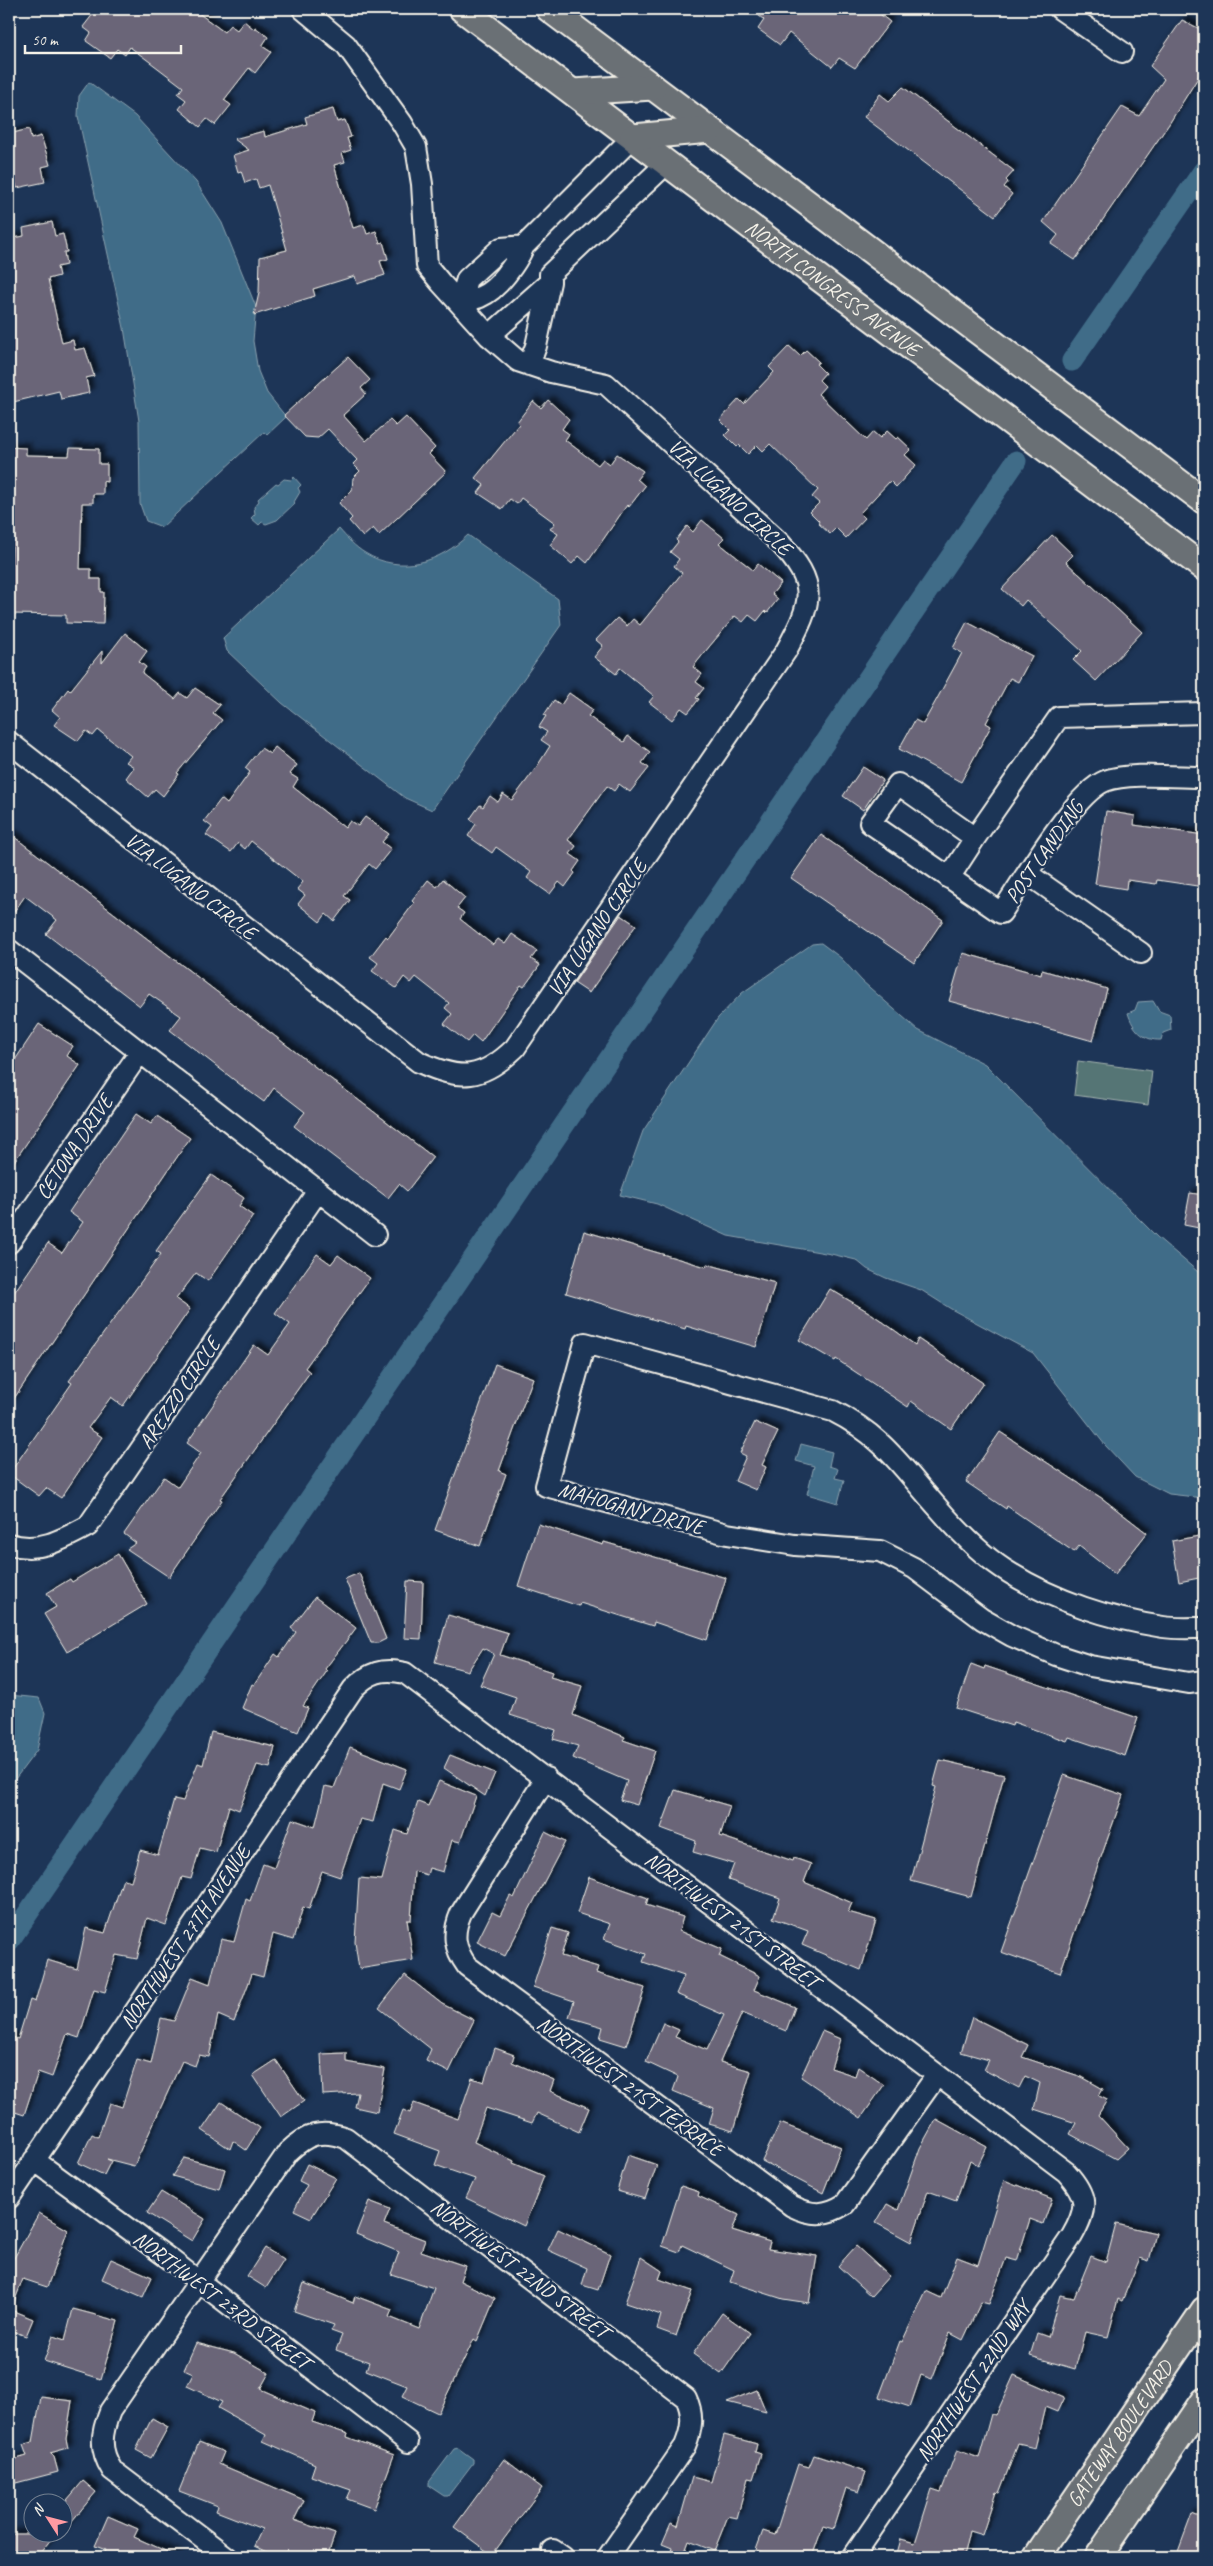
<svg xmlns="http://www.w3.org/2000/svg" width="1213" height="2566" font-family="Caveat,sans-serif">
<defs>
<filter id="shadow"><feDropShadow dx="4.5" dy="-4.5" stdDeviation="2.5" flood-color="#0009"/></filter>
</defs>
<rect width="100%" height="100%" fill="#1d3557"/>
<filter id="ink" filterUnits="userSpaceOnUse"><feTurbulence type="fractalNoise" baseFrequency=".02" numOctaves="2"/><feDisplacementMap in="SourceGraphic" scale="10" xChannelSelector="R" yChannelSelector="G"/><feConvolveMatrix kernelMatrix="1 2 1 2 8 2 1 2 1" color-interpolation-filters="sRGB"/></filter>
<g filter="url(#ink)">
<path fill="#557575" stroke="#a4b3ae" d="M1078 1061 1152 1071 1148 1105 1074 1095Z"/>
<path fill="#416c88" stroke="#89a1ae" d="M89 82 135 116 196 182 222 223 256 307 253 341 258 371 267 393 286 417 267 435 264 432 162 527 146 521 140 504 139 421 124 328 78 116 79 96Z
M294 477 301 485 298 488 300 492 294 502 295 503 277 520 266 524 262 522 259 525 251 518 255 514 254 507 259 501 258 499 276 483 278 484 284 479 291 480Z
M339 529C347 538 355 547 365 553 401 575 440 562 468 535L558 599 561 625 432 810 405 798 282 703 227 651 223 638Z
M821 943 841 958 862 981 918 1030 985 1064 1157 1237 1204 1277V1498L1169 1494 1135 1477 1105 1445 1033 1353 951 1309 921 1290 886 1278 867 1269 856 1260 831 1254 728 1236 657 1204 620 1195 643 1131 718 1018 742 993 812 944Z
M1153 1001 1159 1011 1170 1015 1171 1030 1163 1033 1161 1040C1143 1041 1133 1029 1128 1013L1135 1010 1138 1002Z
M801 1444 832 1452 829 1466 838 1469 835 1478 844 1480 838 1503 807 1494 814 1466 796 1461Z
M9 1695 39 1698 45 1713 37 1750 9 1787Z
M458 2448 473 2459V2463L448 2496H444L429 2486V2482L454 2449Z"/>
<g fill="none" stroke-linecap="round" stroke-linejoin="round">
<path stroke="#416c88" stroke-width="21" d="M1072 361 1204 170
M9 1941 1016 461"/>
</g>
<path fill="#6a6578" stroke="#f4f1e8" filter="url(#shadow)" d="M97 9H193L224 32 230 25 237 30 244 21 254 29 255 27 268 37 262 46 271 52 255 73 249 68 224 100 231 105 215 125 207 119 200 127 179 109 186 100 178 94 183 87 150 62 130 47 125 55 117 49 110 58 86 41 91 33 83 27Z
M751 9H885L881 15 890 22 855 68 839 58 832 67 789 33 780 45 758 29 764 20Z
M1182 20 1204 31V68L1169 124 1075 260 1051 244 1058 235 1043 222 1122 107 1139 116 1164 79 1150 66Z
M903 87 1014 171 1006 180 1008 182 1004 187 1012 194 995 216 864 117 880 94 889 101Z
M333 109 337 122 345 120 351 137 347 138 351 150 342 153 345 162 334 165 353 228 364 225 367 234 376 231 380 243 383 242 388 259 380 261 385 275 357 284 355 276 313 289 315 296 254 315 259 293 260 257 287 250 268 185 259 188 256 179 245 183 241 171 238 172 233 155 249 150 234 139 264 131 265 137 307 124 305 117Z
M29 129 31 139 41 136 50 165 42 167 45 182 17 188 14 177 9 179V134Z
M52 222 55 236 63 234 67 252H64L66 265 57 267 59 276 48 279 62 343 73 340 75 350 85 348 94 376 86 378 89 393 61 399 59 391 9 403V239L24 236 23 228Z
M789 346 800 356 806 350 819 362 816 364 825 373 819 380 825 386 818 394 847 422 866 440 873 432 880 438 887 431 896 439 898 437 911 449 905 455 916 465 896 487 890 481 860 513 865 518 846 538 836 528 830 534 818 523 819 521 810 512 819 503 812 497 818 490 770 444 763 451 757 445 748 454 739 445 737 447 725 435 730 430 720 420 739 399 744 404 774 372 769 367Z
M348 357 370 380 361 388 366 394 343 415 366 441 390 420 396 426 406 417 435 448 429 454 446 472 379 535 373 528 363 537 349 521 352 518 339 503 352 490 353 478 360 471 353 464 357 460 328 429 318 438 305 437 284 415Z
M548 400 569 419 562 429 569 434 565 440 598 465 603 459 610 464 617 454 643 471 637 479 645 486 629 507 627 505 587 563 579 556 572 564 550 545 558 534 550 529 555 523 521 498 517 504 510 499 502 509 478 493 484 485 475 478 519 424 517 422 533 401 541 408Z
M9 447 26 448V455L69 456 70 448 99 449V464H107V482L103 481V494H93V503H82L80 569H91V579H101V592H104L103 624 66 623V615L9 614V568H11L14 501H9Z
M702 520 724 538 719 543 753 570 758 564 781 583 772 594 778 599 767 613 765 611 757 621 749 615 743 622 735 616 709 647 693 667 702 674 696 682 704 688 696 698 699 699 688 713 681 708 672 720 649 702 654 696 620 668 616 674 594 657 603 646 596 640 617 618 627 626 633 619 640 625 682 573 674 566 679 559 670 552 678 542 676 540 687 526 693 532Z
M1052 535 1073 555 1066 562 1142 632 1096 681 1073 660 1082 651 1026 600 1021 606 1002 589Z
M967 622 1032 656 1018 682 1010 678 986 723 991 726 961 782 899 749 915 720 923 724 938 697 962 653 953 648Z
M125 633 147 651 139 662 146 667 142 673 175 699 180 693 187 698 195 688 220 705 213 713 222 720 177 773 179 774 163 796 155 789 148 797 126 778 134 767 126 762 131 756 98 730 93 736 86 731 78 741 54 725 60 717 52 710 68 689 70 691 102 651V663Z
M569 693 593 710 588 716 624 742 628 736 650 752 642 763 649 768 630 792 619 784 614 791 607 786 568 840 576 846 570 854 580 861 573 871 575 873 565 887 559 882 550 894 527 878 531 872 496 847 492 853 468 836 476 824 470 819 480 805 483 807 490 796 498 802 503 794 512 800 536 768 550 746 541 740 547 732 539 727 546 716 544 715 554 700 561 705Z
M275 747 297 765 290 774 298 779 293 787 345 828 350 821 358 826 365 817 389 834 382 842 391 849 375 869 369 864 344 896 350 900 334 921 326 914 320 922 298 904 305 895 297 889 303 882 251 841 245 849 238 843 231 852 206 835 212 827 204 821 221 799 227 804 250 772 245 768 261 748 270 754Z
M863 767 883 780 863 810 843 796Z
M1106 811 1135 816 1134 825 1204 835V887L1157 880 1156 884 1127 880 1126 889 1095 884Z
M9 833 433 1157 407 1191 399 1184 388 1198 330 1154 294 1126 305 1112 274 1088 264 1102 242 1086 170 1030 181 1016 149 994 140 1006 46 934 57 920 25 896 9 919Z
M821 835 943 920 914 963 791 878Z
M443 879 465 898 457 908 464 913 460 919 493 945 498 939 505 944 512 934 537 951 531 959 540 965 524 987 521 985 481 1042 473 1035 467 1042 444 1024 452 1014 445 1008 449 1003 416 977 411 983 404 977 396 988 372 971 378 963 370 957 386 936 388 938 414 903 412 901 428 880 437 887Z
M621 915 636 925 589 993 574 983Z
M963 953 1041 975 1042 970 1107 989 1093 1041 949 1001Z
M39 1024 73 1046 67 1056 80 1065 9 1169V1069Z
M136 1114 151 1124 157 1116 190 1138 9 1406V1300L48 1243 62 1253 83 1222 69 1212Z
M211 1175 244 1198 239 1206 253 1216 208 1281 196 1273 176 1299 190 1309 123 1406 111 1397 88 1428 102 1437 61 1498 46 1488 39 1496 9 1474 72 1383 69 1381 161 1254 156 1251Z
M1190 1193 1204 1195V1229L1184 1225Z
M584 1231 706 1267 707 1264 775 1283 756 1347 686 1326 685 1329 566 1293Z
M317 1254 331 1264 338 1255 370 1278 305 1368 310 1372 220 1499 222 1500 169 1577 127 1549 136 1543 124 1534 164 1477 178 1487 201 1453 187 1443 254 1345 268 1355 290 1324 275 1313Z
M830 1289 872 1314 915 1345 918 1339 983 1383 951 1429 911 1401 908 1407 836 1359 835 1361 799 1340Z
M495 1364 533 1378 499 1471 506 1474 480 1546 435 1530Z
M755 1422 778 1432 762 1465 766 1467 756 1490 735 1481 746 1456 740 1453Z
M1000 1432 1103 1499 1147 1533 1115 1574 1079 1546 1074 1552 1007 1506 1006 1509 966 1482Z
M538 1524 603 1545 604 1542 726 1578 707 1640 654 1622 653 1626 580 1603 579 1606 518 1586Z
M1204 1535V1577L1179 1582 1172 1541Z
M118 1554 147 1604 67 1652 44 1614 56 1607 47 1593 70 1579 72 1582Z
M359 1573 386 1639 378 1643H371L345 1579Z
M407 1581 423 1582 421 1639 404 1638Z
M315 1597 356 1628 325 1669 327 1671 303 1706 308 1708 298 1732 242 1708 252 1684 254 1685 275 1654 279 1657 296 1632 291 1628Z
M448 1615 508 1633 500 1655 552 1672 550 1677 582 1686 573 1715 625 1737 623 1740 655 1751 637 1805 620 1800 627 1781 573 1758 578 1746 553 1739 556 1730 510 1715 516 1697 480 1685 494 1654 483 1648 468 1671 435 1662Z
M971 1664 984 1669 985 1666 1138 1718 1125 1756 1069 1737 1067 1741 1013 1722 1012 1726 956 1708Z
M211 1732 275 1747 270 1768 257 1765 239 1810 229 1806 216 1852 200 1848 191 1879 182 1877 166 1925 147 1918 137 1959 116 1955 105 1992 94 1989 79 2038 67 2034 52 2077 38 2072 24 2115 9 2110V2036L18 2039 30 2000 35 2002 47 1960 77 1969 86 1928 105 1933 123 1879 131 1881 140 1850 158 1855 174 1799 183 1801 198 1763 203 1765Z
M350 1747 407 1769 399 1789 383 1783 373 1822 360 1819 340 1877 322 1871 309 1909 303 1907 293 1940 273 1934 263 1977 252 1974 234 2022 218 2015 209 2057 199 2055 195 2066 182 2061 134 2166 107 2159 111 2161 104 2175 78 2163 92 2134 98 2137 110 2103 122 2107 137 2060 151 2064 161 2018 174 2021 192 1977 210 1984 221 1939 234 1942 246 1899 250 1901 263 1864 274 1868 292 1819 315 1827 325 1786 334 1788Z
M450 1755 495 1773 485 1796 444 1768Z
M940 1760 1004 1775 971 1897 911 1881 936 1787 933 1786Z
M1064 1775 1123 1795 1060 1973 1001 1952Z
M439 1781 476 1796 460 1842 452 1840 443 1872 429 1868 427 1875 414 1871 411 1920H407L413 1960 359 1969 355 1942 359 1878 382 1880 395 1830 407 1834 418 1802 428 1806Z
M675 1790 730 1806 720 1836 793 1861 794 1858 811 1864 804 1882 852 1903 848 1912 876 1920 861 1970 802 1945 808 1931 773 1918 780 1898 728 1880 734 1864 693 1852 696 1841 661 1828Z
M545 1832 565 1842 505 1956 477 1942 492 1912 500 1916 510 1896 514 1898Z
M589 1877 648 1898 646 1905 683 1917 679 1931 722 1949 719 1956 760 1976 754 1990 795 2007 786 2031 742 2013 720 2062 751 2071 733 2131 709 2124 714 2108 673 2091 678 2077 646 2062 663 2023 679 2030 675 2037 707 2050 724 2015 676 1994 684 1976 643 1962 646 1954 604 1939 610 1924 577 1913Z
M552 1928 568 1933 561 1956 598 1967 596 1973 645 1988 626 2046 600 2038 603 2027 569 2017 574 2001 533 1987Z
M405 1975 442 2004 474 2020 449 2072 426 2061 431 2049 379 2008Z
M972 2017 1028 2045 1022 2057 1082 2077 1103 2089 1099 2096 1107 2100 1098 2115 1128 2148 1116 2159 1070 2134 1076 2123 1034 2109 1040 2083 1025 2076 1019 2088 984 2070 989 2060 961 2052Z
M822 2031 840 2039 831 2068 855 2076 858 2067 884 2085 861 2118 801 2077Z
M495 2048 514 2055 512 2062 554 2080 550 2091 589 2108 579 2132 537 2113 532 2123 486 2108 474 2142 514 2161 513 2163 544 2176 524 2226 466 2198 475 2179 435 2165 440 2151 394 2134 403 2110 410 2113 414 2103 458 2119 472 2078 484 2082Z
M346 2053V2062L385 2069 377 2112 355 2107 358 2093 323 2095 321 2054Z
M276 2060 304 2101 281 2117 253 2075Z
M221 2102 260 2128 246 2150 233 2141 230 2149 202 2130Z
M936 2119 987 2147 978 2165 970 2160 956 2201 928 2191 911 2242 876 2223 887 2204 898 2210 920 2148Z
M780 2123 841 2147 823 2193 762 2161Z
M628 2155 657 2165 645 2199 617 2191Z
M184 2158 225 2169 219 2189 172 2176Z
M307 2164 336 2178 311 2218 294 2210 307 2185 299 2181Z
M1004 2180 1052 2199 1043 2224 1030 2219 1017 2261 1006 2258 989 2304 981 2302 963 2340 950 2333 932 2379 921 2375 910 2407 879 2397 900 2341 902 2342 926 2291 941 2298 957 2257 978 2265Z
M681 2186 699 2192 698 2196 739 2215 732 2230 770 2242 768 2249 817 2256 809 2303 783 2299 730 2282 734 2270 682 2245 679 2252 662 2246Z
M161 2192 205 2219 192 2241 147 2213Z
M369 2201 390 2209 384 2224 425 2240 421 2251 465 2266 460 2281 495 2298 477 2341 474 2339 438 2413 402 2396 407 2386 366 2370 369 2362 336 2350 342 2335 331 2331 334 2325 294 2311 304 2283 353 2303 355 2296 392 2310 389 2317 419 2329 434 2288 391 2274 399 2252 356 2234Z
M39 2213 68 2230 47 2287 23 2279 11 2310 33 2319 26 2336 9 2330V2267Z
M1116 2224 1156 2233 1149 2261 1140 2258 1122 2301 1118 2299 1108 2337 1085 2332 1075 2369 1030 2356 1037 2333 1048 2337 1060 2295 1074 2298 1091 2256 1106 2262Z
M558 2229 610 2254 598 2290 582 2285 587 2268 548 2250Z
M856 2246 889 2276 871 2296 838 2266Z
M265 2248 284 2260 266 2288 247 2276Z
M641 2257 662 2271 659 2279 692 2291 676 2336 657 2329 661 2315 625 2303Z
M111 2259 152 2277 143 2297 102 2279Z
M73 2309 118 2321 101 2379 44 2361 53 2336 65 2340Z
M722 2313 750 2333 721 2374 693 2354Z
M196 2343 234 2353 269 2373 260 2389 315 2413 312 2422 348 2434 347 2437 394 2455 374 2509 347 2499 351 2490 311 2476 315 2464 263 2441 266 2435 218 2408 222 2402 187 2386 193 2374 184 2370Z
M1014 2375 1064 2397 1057 2412 1045 2407 1035 2448 1018 2444 999 2493 996 2492 982 2535 969 2531 963 2557H896L901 2539 915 2543 932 2489 941 2492 957 2450 979 2458 991 2414 996 2415Z
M757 2390 766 2412 727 2402Z
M41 2397 72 2401 66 2439 68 2448 50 2453 54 2457 58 2472 12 2484 9 2461 27 2456 23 2445 33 2442Z
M152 2418 168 2427 151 2458 136 2450Z
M724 2435 757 2444 755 2452 761 2454 753 2479 748 2478 737 2518 728 2516 714 2551 689 2541 683 2557H669L672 2548 662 2544 671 2523 678 2526 692 2477 711 2482Z
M199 2442 224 2452 219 2464 304 2500 294 2520 335 2534 327 2557H277L254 2546 262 2529 216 2511 218 2506 179 2491Z
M814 2455 866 2472 859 2492 846 2488 833 2529 823 2526 812 2557H777L756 2550 763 2531 775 2535 798 2464 809 2467Z
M504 2459 542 2488 492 2555 454 2527Z
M83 2481 96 2492 62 2533V2506Z
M1192 2514 1204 2519V2557H1176Z
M108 2516 138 2529 134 2537 179 2557H103L106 2550 95 2546Z
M9 2534H55L37 2557H9Z"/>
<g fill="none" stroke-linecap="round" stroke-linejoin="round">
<g stroke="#f4f1e8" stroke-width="24">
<path id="minor" d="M1060 9 1122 52
M460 302 467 279 501 248 524 246 633 137
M460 302C467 300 474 299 480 297 498 290 517 262 524 246
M489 336 550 282V274L667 163
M529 365 536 346 550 282
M1204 713 1059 717 975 838 898 784 870 823 1001 913C1023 882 1073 794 1105 781 1127 772 1178 777 1204 777
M9 742 419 1062C461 1081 482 1080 515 1048L786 651C813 601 819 585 779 542L606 384 551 372 518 361 489 336 441 283 427 266 422 184 416 147 402 123 346 45 303 9
M1028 874 1141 953
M949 878 975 838
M9 950 375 1235
M9 1243 140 1052
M9 1544C39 1553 62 1540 88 1526L318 1191
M1204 1628C1191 1628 1176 1629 1163 1627 1110 1619 1055 1601 1010 1573 983 1557 960 1533 940 1510 902 1468 885 1437 833 1411L585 1343 546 1486 727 1534 795 1545 880 1551 914 1568 982 1619 1012 1636 1056 1655 1090 1666 1189 1683 1204 1681
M546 1778 461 1913C452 1934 454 1948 467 1966L792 2206C812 2216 826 2216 845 2204L937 2075
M34 2160 171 2260 408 2442
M9 2198 353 1689C369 1672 383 1668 405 1673L1066 2172C1088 2196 1088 2208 1072 2236L853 2557
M553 2550 563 2557
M227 2557 112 2470C99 2449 101 2434 110 2411L288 2152C307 2134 321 2129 346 2138L686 2398C694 2415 692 2429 685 2446L608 2557"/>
</g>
<g stroke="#f4f1e8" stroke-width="29">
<g id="major">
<path id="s1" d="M462 9 1204 568"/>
<path d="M549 9 1204 501"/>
<path d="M573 92 653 87"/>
<path d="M633 137 710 130"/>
<path id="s2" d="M1036 2557 1204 2310"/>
<path d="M1098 2557 1204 2401"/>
</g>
</g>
<use href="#minor" stroke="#1d3557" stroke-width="20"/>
<use href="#major" stroke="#6b6f75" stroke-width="25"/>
</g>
</g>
<g text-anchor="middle" stroke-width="5" stroke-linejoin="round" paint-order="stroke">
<g font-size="21" fill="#f4f1e8" stroke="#1d3557">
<text dy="7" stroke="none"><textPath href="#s1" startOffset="464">NORTH CONGRESS AVENUE</textPath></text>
<text transform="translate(730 497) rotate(43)" y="7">VIA LUGANO CIRCLE</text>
<text transform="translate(1044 852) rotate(-55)" y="7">POST LANDING</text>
<text transform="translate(191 886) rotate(38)" y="7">VIA LUGANO CIRCLE</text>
<text transform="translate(597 928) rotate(-56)" y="7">VIA LUGANO CIRCLE</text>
<text transform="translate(74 1147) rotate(-56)" y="7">CETONA DRIVE</text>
<text transform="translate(179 1393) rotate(-56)" y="7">AREZZO CIRCLE</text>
<text transform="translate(631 1508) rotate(15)" y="7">MAHOGANY DRIVE</text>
<text transform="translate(732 1920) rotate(37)" y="7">NORTHWEST 21ST STREET</text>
<text transform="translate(185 1937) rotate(-56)" y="7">NORTHWEST 27TH AVENUE</text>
<text transform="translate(630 2086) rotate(36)" y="7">NORTHWEST 21ST TERRACE</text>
<text transform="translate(520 2269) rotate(37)" y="7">NORTHWEST 22ND STREET</text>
<text transform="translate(222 2300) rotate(37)" y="7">NORTHWEST 23RD STREET</text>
<text transform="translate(973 2381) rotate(-56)" y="7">NORTHWEST 22ND WAY</text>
<text dy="7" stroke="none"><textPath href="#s2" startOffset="149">GATEWAY BOULEVARD</textPath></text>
</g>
</g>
<rect width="1213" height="2566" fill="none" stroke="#1d3557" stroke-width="30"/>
<rect x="15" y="15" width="1183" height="2536" fill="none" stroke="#f4f1e8" stroke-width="2" filter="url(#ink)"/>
<g transform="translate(48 2518) rotate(306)"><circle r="24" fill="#1d3557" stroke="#738091"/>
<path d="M0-4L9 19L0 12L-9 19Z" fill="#ff9aa2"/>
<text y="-8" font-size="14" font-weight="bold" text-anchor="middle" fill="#f4f1e8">N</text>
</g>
<path d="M25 45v8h156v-8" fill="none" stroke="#f4f1e8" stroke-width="2.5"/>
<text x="32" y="45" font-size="15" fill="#f4f1e8" stroke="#1d3557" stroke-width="4" paint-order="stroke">50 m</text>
</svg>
